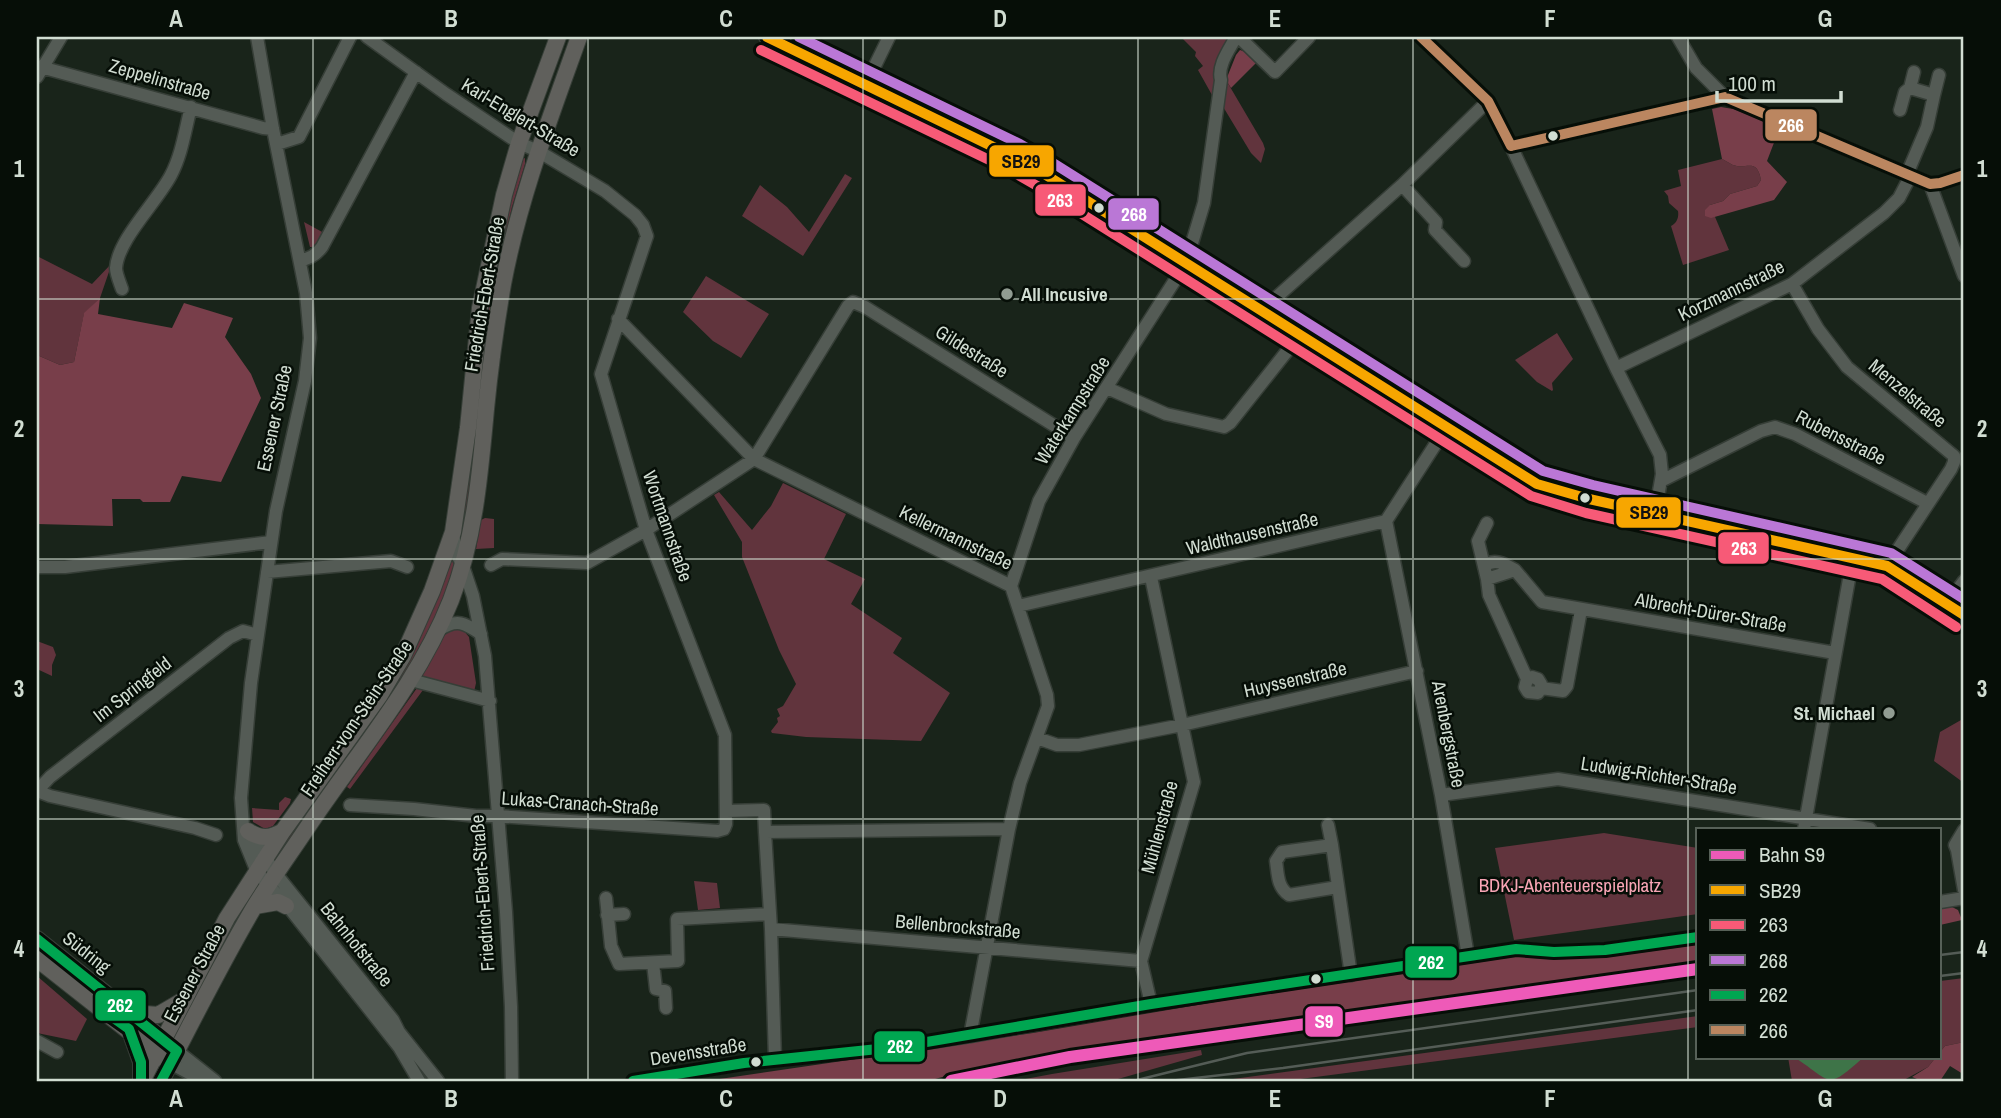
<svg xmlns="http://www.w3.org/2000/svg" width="2001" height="1118" font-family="'Archivo Narrow',sans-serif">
<rect width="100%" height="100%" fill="#19241a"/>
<path fill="#61343d" d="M1181 37H1230L1216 69 1212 95 1198 70 1203 66 1195 56 1196 52Z
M1226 80 1263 143 1265 149 1261 163 1251 153 1222 105Z
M525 158V164L512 207 500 259 476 463 461 550 459 534 469 478 475 396 494 256 522 159Z
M1722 159C1723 159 1732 165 1733 165 1746 170 1757 157 1761 180L1757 186 1730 194 1723 201 1710 205 1729 250 1683 265 1671 226C1677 223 1679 217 1678 211L1669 203 1668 196 1664 191 1681 186 1678 170Z
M845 174 852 178 803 256 742 216 760 185 787 207 809 232Z
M304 222 324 233 315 247H310Z
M37 256 92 284 112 263 100 298 84 314 74 362 60 365 37 355Z
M706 276 769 314 741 358 713 341 683 312Z
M1557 333 1573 359 1552 383 1553 390 1552 391 1537 382 1515 360Z
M783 483 846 514 824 559 865 579 851 604 902 638 893 653 950 693 921 741 806 737 772 733 771 731 778 722 777 718 780 716 777 709 783 706 796 684 779 650 742 557V542L714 495 719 492 752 530 771 506Z
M485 518 494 519V548L476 549 481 520Z
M453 555 456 570 418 659 277 859H275L295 828 382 705Z
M453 627 464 631 469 637 476 683 474 692 422 678 421 674 442 634Z
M37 641 53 647 56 655 52 665V676L37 669Z
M417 688 423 690 350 789 347 787Z
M1961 720 1964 723V783L1934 761 1940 732Z
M285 797 291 799 290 803 273 826 265 829 253 822 252 808 279 810V803Z
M1604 833 1698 848V914L1514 940 1495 848Z
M694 881 717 883 720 908 698 910Z
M37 976 87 1019 76 1041 37 1033Z
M1964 978V1042L1945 1046 1940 1052V981Z
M1698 1016V1027L1285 1081H1218Z
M1201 1050 1202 1055 1111 1081H1015L1052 1074Z
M1788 1057H1936L1928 1067 1902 1081H1792Z"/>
<path fill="#783e4a" d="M1240 50 1248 53 1258 61 1231 88 1226 80 1236 55Z
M1721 107 1739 110 1780 127 1767 161 1787 182 1774 200 1711 218 1705 216V210L1710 205 1723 201 1730 194 1757 186 1761 180C1757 157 1746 170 1733 165 1732 165 1723 159 1722 159L1712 109Z
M100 298 98 314 172 328 184 303 233 318 225 337 251 374 261 398 221 482 182 476 170 502H143L140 499H112L113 526 37 524V355L60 365 74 362 84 313Z
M1952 907 1958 910 1962 920 1940 925V909Z
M1698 941V965L1644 971 1504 992 1475 994 1468 997 1295 1021 1289 1019 1045 1054 974 1068 928 1081H706L1033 1033 1256 995 1353 976 1517 954 1566 958Z
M1964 1042V1081H1960L1963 1074 1950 1066 1940 1081H1922L1912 1077 1928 1067 1936 1057H1940V1052L1945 1046Z"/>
<path fill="#3e7448" d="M1794 1057H1864C1825 1091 1834 1083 1794 1057Z"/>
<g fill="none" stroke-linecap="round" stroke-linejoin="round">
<g stroke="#363e37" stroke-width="15">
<path id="minor" d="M257 37 273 129 306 293 310 338 305 381 276 511 251 683 241 798 244 840 257 872 291 910 399 1047 419 1081
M1239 37 1275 72 1309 37
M1421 37 1488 101 1511 146 1616 368 1660 455 1662 474 1655 514
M1678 37 1696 68 1725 97
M37 66 263 128 273 129
M37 77 61 37
M866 84 889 37
M1934 95 1939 75
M1900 110 1905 92 1910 88 1914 72
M277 144 299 137 350 37
M1511 146 1725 97 1930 184 1940 183 1964 175
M1907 174 1927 127 1934 95 1910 88
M1930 184 1964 276
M1402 185 1436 222 1435 230 1464 261
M300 260C310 259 316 255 322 247L416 72
M1792 284 1818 329 1847 367 1954 456V462L1951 469 1887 566
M122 289C120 283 116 274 116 268 118 239 157 202 171 175 182 154 185 130 191 107
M1261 311 1402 185 1488 101
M618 319 754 459 1011 586 1047 695 1048 706 1020 783 1009 829 970 1036
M1616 368 1792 284 1884 213 1899 198 1911 175
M1107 388 1166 414 1224 427 1230 423 1299 336
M1661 481 1761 431 1775 427 1795 434 1927 503
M1386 521 1441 795 1468 956
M1487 523 1478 541 1487 579
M453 534 457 555 463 566 473 596 485 656 506 912 511 1007 512 1081
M491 565 502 559 587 563 646 530 754 459 848 306 853 302 865 307 1074 438
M37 567H65L271 542
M1484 567C1493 557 1505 564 1515 570
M267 572 391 561 407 567
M1151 577 1194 782 1141 961 1151 1004
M1011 586 1039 501 1074 438 1186 263 1204 203 1221 80C1217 66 1229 50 1236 37
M1947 604 1964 581
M1018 606 1386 521 1446 428
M439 630C457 618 465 623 481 634
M1527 679 1532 677 1538 679 1541 684V688L1538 693 1528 692 1525 687 1527 679 1489 595 1487 579 1515 570 1542 602 1835 653
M411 680 490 701
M1541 688 1563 691 1567 686 1581 610
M1037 738 1057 745H1079L1182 725 1417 671
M37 791 50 777 229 638 243 631 258 635
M37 791 50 796 195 828 216 835
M1441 795 1558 779 1870 829
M350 805 414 809 476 816H497L717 831 724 829 726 824 725 735 646 530 601 374 647 236 643 225 635 215 605 191 538 151 519 143 446 94 367 37
M727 811 764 810 765 832 1009 829
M1328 825 1332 845
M1804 829 1853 557
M248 831 276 874 393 1020 399 1032 438 1081
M765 832 771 929 775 1059
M1955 845 1957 850 1964 890
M1955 845 1964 830
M1338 887 1289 895C1277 887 1278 874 1276 861L1282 852 1332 845 1351 975
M606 898 611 946 619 964 678 961 677 919 770 914
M1940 902 1964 898
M607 915 624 914
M771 929 1141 961
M653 963 656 989 665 991 666 1008
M37 1041 57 1052
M177 1051 215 1081
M170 1063 204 1081
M633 1081 744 1063 897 1047 970 1036 1151 1004 1516 949 1554 952 1605 950 1698 937"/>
</g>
<g stroke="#363e37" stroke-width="18">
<path id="major" d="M767 37 1014 157 1046 175 1537 484 1589 499 1698 524 1887 566 1964 615
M248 831C260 839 270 839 283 831
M255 906 278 902 286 906
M37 939 170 1045
M37 959 164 1059
M132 1013 158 1015 182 1001
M130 1031 141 1062V1080
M142 1081 227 918 283 831 380 695 403 656 432 591 453 532 468 428 480 308 504 195 519 143 558 37
M161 1081C191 1024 220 965 253 909 270 881 289 855 307 828 357 753 418 684 451 600 475 538 480 474 486 409 490 367 496 325 503 284 519 199 550 118 579 37"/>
</g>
<use href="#minor" stroke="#545b55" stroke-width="12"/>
<use href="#major" stroke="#60605c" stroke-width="16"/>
<path stroke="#545c56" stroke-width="2.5" d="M1940 955 1964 952
M1940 976 1964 973
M1133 1081 1247 1053 1698 990
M1169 1081 1283 1068 1698 1010"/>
<g stroke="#060e07" stroke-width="16">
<path id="bus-1" d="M767 37 1014 157 1046 175 1537 484 1589 499 1887 566 1964 615"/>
</g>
<g stroke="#060e07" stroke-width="16">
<path id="bus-2" d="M761 50 1008 169 1039 187 1531 496 1586 513 1882 579 1956 627"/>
</g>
<g stroke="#060e07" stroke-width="16">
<path id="bus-3" d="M799 37 1020 144 1053 163 1543 471 1593 485 1891 553 1964 599"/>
</g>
<g stroke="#060e07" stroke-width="16">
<path id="bus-4" d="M37 939 177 1051 161 1081
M108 1014 129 1029 141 1062V1081
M633 1081 744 1063 897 1047 1151 1004 1516 949 1554 952 1605 950 1698 937"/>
</g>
<g stroke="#060e07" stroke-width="16">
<path id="bus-5" d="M1421 37 1488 101 1511 146
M1511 146 1725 97 1930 184 1940 183 1964 175"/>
</g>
<use href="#bus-1" stroke="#f7a600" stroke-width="10"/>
<use href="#bus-2" stroke="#f75a77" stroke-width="10"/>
<use href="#bus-3" stroke="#ba77d6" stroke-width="10"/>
<use href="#bus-4" stroke="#00a651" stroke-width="10"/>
<use href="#bus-5" stroke="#bb8660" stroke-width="10"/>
<g stroke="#060e07" stroke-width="18">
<path id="rail-1" d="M951 1081 1070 1057 1698 969"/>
</g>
<use href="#rail-1" stroke="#ee5ab8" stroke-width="12"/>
</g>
<path fill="none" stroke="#d1ddd2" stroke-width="2" stroke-opacity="0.55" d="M313 37V1081M588 37V1081M863 37V1081M1138 37V1081M1413 37V1081M1688 37V1081M37 299H1964M37 559H1964M37 819H1964"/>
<g fill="#d1ddd2" stroke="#060e07" stroke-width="2.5">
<circle cx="1553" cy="136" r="6"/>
<circle cx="1099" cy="208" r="6"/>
<circle cx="1585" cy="498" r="6"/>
<circle cx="1316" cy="979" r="6"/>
<circle cx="756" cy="1062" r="6"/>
</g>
<g fill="#919c92" stroke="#060e07" stroke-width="2.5">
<circle cx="1007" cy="294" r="7"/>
<circle cx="1889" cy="713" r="7"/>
</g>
<g text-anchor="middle" stroke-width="5" stroke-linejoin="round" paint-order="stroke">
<g font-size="19" fill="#d1ddd2" stroke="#060e07">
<text transform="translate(160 79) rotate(16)" y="7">Zeppelinstraße</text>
<text transform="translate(521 117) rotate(31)" y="7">Karl-Englert-Straße</text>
<text transform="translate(1731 290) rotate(-26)" y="7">Korzmannstraße</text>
<text transform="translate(484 294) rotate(-80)" y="7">Friedrich-Ebert-Straße</text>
<text transform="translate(972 351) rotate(32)" y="7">Gildestraße</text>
<text transform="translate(1908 393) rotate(40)" y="7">Menzelstraße</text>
<text transform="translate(1072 410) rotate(-58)" y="7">Waterkampstraße</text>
<text transform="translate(274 418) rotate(-78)" y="7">Essener Straße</text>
<text transform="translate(1841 437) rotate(27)" y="7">Rubensstraße</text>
<text transform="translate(668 526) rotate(71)" y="7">Wortmannstraße</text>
<text transform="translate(1252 533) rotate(-13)" y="7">Waldthausenstraße</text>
<text transform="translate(956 537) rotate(26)" y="7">Kellermannstraße</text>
<text transform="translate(1711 612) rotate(10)" y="7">Albrecht-Dürer-Straße</text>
<text transform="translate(1295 679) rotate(-13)" y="7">Huyssenstraße</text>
<text transform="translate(132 689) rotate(-38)" y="7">Im Springfeld</text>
<text transform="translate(356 718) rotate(-56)" y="7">Freiherr-vom-Stein-Straße</text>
<text transform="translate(1449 734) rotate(79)" y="7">Arenbergstraße</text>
<text transform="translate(1659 775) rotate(9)" y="7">Ludwig-Richter-Straße</text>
<text transform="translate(580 803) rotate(4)" y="7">Lukas-Cranach-Straße</text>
<text transform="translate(1159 827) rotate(-75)" y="7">Mühlenstraße</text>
<text transform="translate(482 893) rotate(-94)" y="7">Friedrich-Ebert-Straße</text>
<text transform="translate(958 926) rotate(5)" y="7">Bellenbrockstraße</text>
<text transform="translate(357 944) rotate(51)" y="7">Bahnhofstraße</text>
<text transform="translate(87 952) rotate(38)" y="7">Südring</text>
<text transform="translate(194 973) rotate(-62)" y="7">Essener Straße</text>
<text transform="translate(698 1051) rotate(-9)" y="7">Devensstraße</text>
</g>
<g font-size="19" font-weight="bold" fill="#d1ddd2" stroke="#060e07" text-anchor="start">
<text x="1021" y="301">All Incusive</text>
<text x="1875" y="720" text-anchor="end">St. Michael</text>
</g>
<g font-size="19" fill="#f8a5b5" stroke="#060e07">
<text x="1570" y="892">BDKJ-Abenteuerspielplatz</text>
</g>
</g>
<g stroke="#060e07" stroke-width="2.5">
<rect x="1764" y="108" width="54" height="34" rx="7" fill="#bb8660"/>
<rect x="988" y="144" width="67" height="34" rx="7" fill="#f7a600"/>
<rect x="1034" y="183" width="53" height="34" rx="7" fill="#f75a77"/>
<rect x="1107" y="197" width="53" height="34" rx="7" fill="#ba77d6"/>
<rect x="1615" y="496" width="67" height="33" rx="7" fill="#f7a600"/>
<rect x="1717" y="531" width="53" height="34" rx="7" fill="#f75a77"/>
<rect x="1404" y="945" width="54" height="34" rx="7" fill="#00a651"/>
<rect x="94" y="989" width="53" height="33" rx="7" fill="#00a651"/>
<rect x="1304" y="1005" width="40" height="33" rx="7" fill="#ee5ab8"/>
<rect x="873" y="1030" width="53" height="33" rx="7" fill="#00a651"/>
</g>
<g font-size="19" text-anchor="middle" font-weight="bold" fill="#fff">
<text x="1791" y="132">266</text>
<text x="1060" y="207">263</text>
<text x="1134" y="221">268</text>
<text x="1744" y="555">263</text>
<text x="1431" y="969">262</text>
<text x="120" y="1012">262</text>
<text x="1324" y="1028">S9</text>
<text x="900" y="1053">262</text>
</g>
<g font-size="19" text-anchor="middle" font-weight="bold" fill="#111">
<text x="1021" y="168">SB29</text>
<text x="1649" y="519">SB29</text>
</g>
<rect width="2001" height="1118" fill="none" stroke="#060e07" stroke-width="77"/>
<rect x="1696" y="828" width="245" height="231" fill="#060e07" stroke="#576158" stroke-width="2"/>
<rect x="1710" y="850" width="35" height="10" fill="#ee5ab8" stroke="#576158" stroke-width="2"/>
<text x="1759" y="862" font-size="21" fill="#d1ddd2">Bahn S9</text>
<rect x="1710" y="885" width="35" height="10" fill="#f7a600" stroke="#576158" stroke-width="2"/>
<text x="1759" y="898" font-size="21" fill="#d1ddd2">SB29</text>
<rect x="1710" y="920" width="35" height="10" fill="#f75a77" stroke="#576158" stroke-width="2"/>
<text x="1759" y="932" font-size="21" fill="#d1ddd2">263</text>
<rect x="1710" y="955" width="35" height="10" fill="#ba77d6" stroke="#576158" stroke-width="2"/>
<text x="1759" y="968" font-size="21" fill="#d1ddd2">268</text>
<rect x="1710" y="990" width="35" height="10" fill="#00a651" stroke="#576158" stroke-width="2"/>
<text x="1759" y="1002" font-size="21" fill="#d1ddd2">262</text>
<rect x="1710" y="1025" width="35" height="10" fill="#bb8660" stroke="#576158" stroke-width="2"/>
<text x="1759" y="1038" font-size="21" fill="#d1ddd2">266</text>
<path d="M1717 91v10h124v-10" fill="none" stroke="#d1ddd2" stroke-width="3.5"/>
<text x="1728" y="91" font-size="21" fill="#d1ddd2" stroke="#060e07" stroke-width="5" paint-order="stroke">100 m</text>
<rect x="38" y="38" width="1924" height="1042" fill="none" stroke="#d1ddd2" stroke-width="2.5"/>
<g font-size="23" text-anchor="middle" font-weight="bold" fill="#d1ddd2">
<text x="176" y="27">A</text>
<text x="451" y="27">B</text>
<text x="726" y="27">C</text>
<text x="1000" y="27">D</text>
<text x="1275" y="27">E</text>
<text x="1550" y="27">F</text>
<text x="1825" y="27">G</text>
<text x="19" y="177">1</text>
<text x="1982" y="177">1</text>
<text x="19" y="437">2</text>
<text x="1982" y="437">2</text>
<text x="19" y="697">3</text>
<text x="1982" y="697">3</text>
<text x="19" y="957">4</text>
<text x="1982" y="957">4</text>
<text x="176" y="1107">A</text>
<text x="451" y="1107">B</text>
<text x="726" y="1107">C</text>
<text x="1000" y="1107">D</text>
<text x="1275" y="1107">E</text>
<text x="1550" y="1107">F</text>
<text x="1825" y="1107">G</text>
</g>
</svg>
